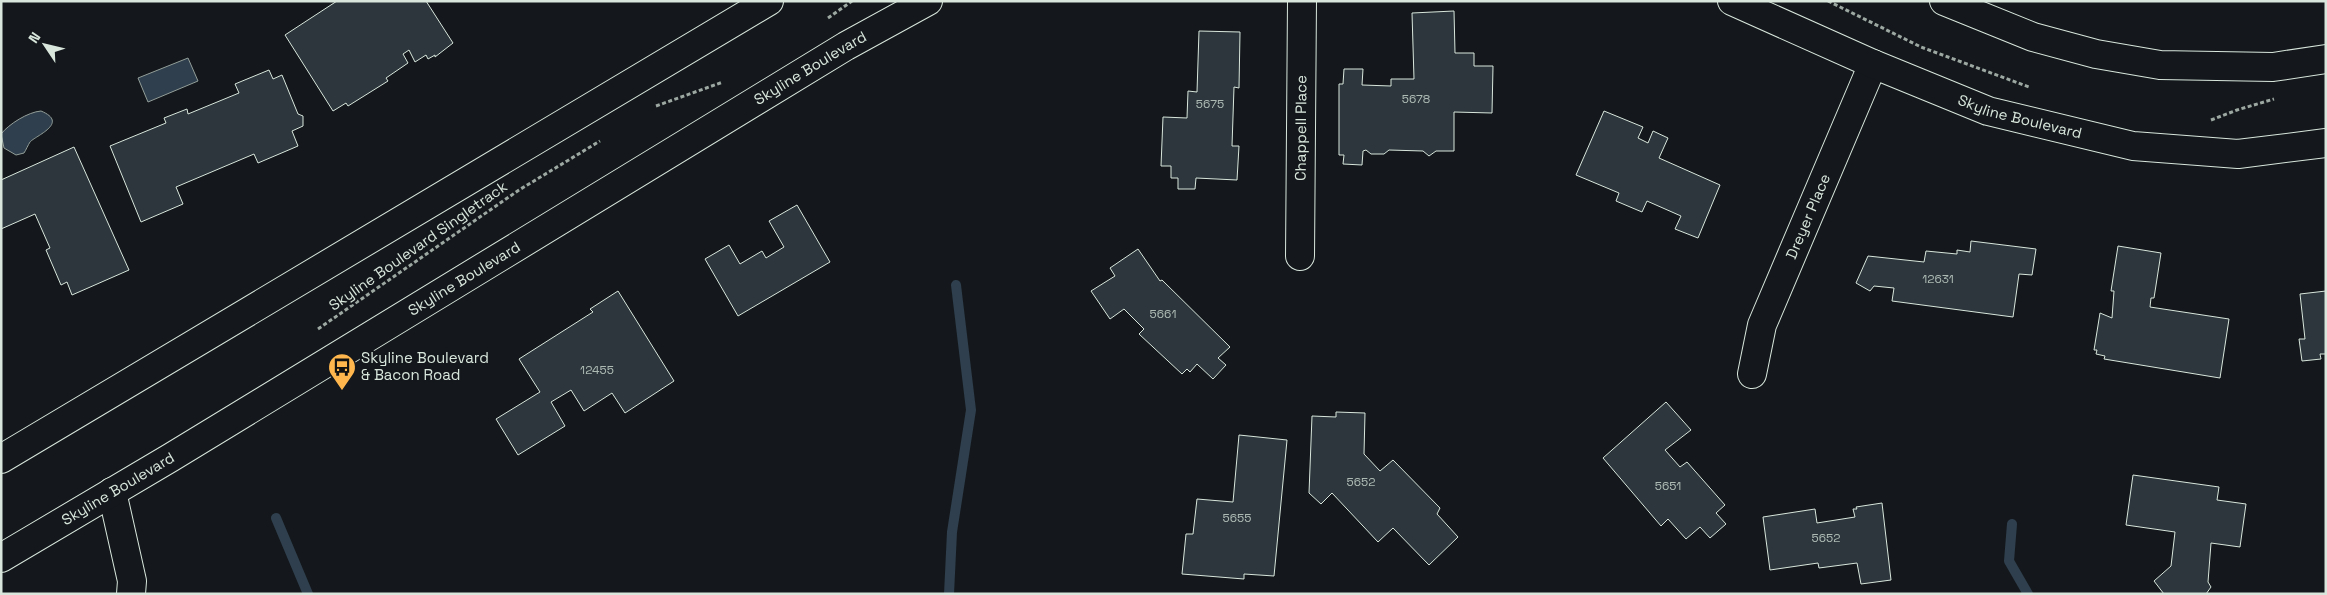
<svg xmlns="http://www.w3.org/2000/svg" width="2327" height="595" font-family="'Space Grotesk',sans-serif">
<rect width="100%" height="100%" fill="#14181c"/>
<path fill="#2f3f4d" stroke="#939e99" d="M188 58 198 81 148 102 138 78Z
M41 111C70 123 35 136 30 142 28 145 26 150 24 153L16 155 4 148 1 134C9 124 28 112 41 111Z"/>
<g fill="none" stroke-linecap="round" stroke-linejoin="round">
<path stroke="#2f3f4d" stroke-width="10" d="M276 518 308 594
M2012 524 2009 561 2028 594
M949 594 952 532 971 410 956 285"/>
</g>
<path fill="#2c363c" stroke="#d8e6dc" d="M337 1H426L453 43 435 57V55L428 59 426 55 415 62 409 50 403 54 408 63 386 78 388 81 348 106 346 103 333 111 285 35Z
M1454 11 1455 53H1474V66H1493L1492 113 1454 112V151H1436L1429 156 1423 151 1389 150 1384 154H1371L1366 150 1363 151 1362 165 1343 164 1344 155H1339V84H1343L1344 69H1363L1362 85 1391 86V79H1414L1412 13Z
M1199 31 1240 32 1239 88 1234 87 1232 146H1239L1237 180 1196 178 1195 189H1178V178H1171V166H1161L1163 117 1187 118 1188 91 1197 92Z
M269 70 273 79 282 75 298 114 303 116V126L292 131 298 146 258 163 254 154 176 187 183 204 141 222 110 146 166 123 164 118 187 109 188 114 239 93 235 84Z
M1604 111 1643 127 1638 138 1648 143 1653 131 1668 138 1659 158 1720 185 1698 238 1675 229 1681 216 1647 201 1642 212 1616 201 1619 193 1576 175Z
M74 147 129 270 72 295 67 282 61 285 46 250 50 248 35 214 1 229V180Z
M797 205 830 262 738 316 705 259 729 245 740 264 762 251 766 258 784 247 769 221Z
M1971 241 2036 249 2032 275 2019 274 2013 317 1892 301 1894 288 1874 286 1870 291 1856 283 1868 256 1924 262 1926 251 1957 254V250L1970 252Z
M2118 246 2161 253 2154 298H2151L2150 307 2229 319 2220 378 2104 359 2105 356 2096 354 2097 350H2094L2100 313 2112 318 2114 291H2111Z
M1138 249 1160 281 1162 280 1230 347 1218 358 1226 365 1213 379 1197 364 1190 372 1187 369 1182 374 1139 334 1144 329 1124 309 1110 319 1091 291 1115 276 1110 268Z
M618 291 674 381 625 413 612 393 584 411 571 390 551 402 565 426 518 455 496 419 540 392 519 359 593 312 590 309Z
M2326 291V354H2320L2321 359 2302 361 2299 339H2305L2300 294Z
M1666 402 1691 430 1665 450 1680 467 1687 462 1725 505 1716 513 1726 524 1710 538 1700 527 1686 539 1668 519 1661 526 1603 458Z
M1336 412 1365 413 1364 454 1380 471 1393 460 1440 508 1437 514 1458 537 1429 565 1393 528 1378 542 1332 493 1321 504 1309 493 1312 416 1336 417Z
M1239 435 1287 440 1274 576 1244 574V579L1182 574 1186 534H1193L1197 499 1233 502Z
M2133 475 2219 487 2217 500 2246 504 2240 547 2211 543 2208 582 2211 587 2206 594H2164L2154 581 2171 566 2175 532 2126 525Z
M1882 503 1891 580 1861 584 1857 563 1819 568 1818 563 1770 570 1763 517 1815 509 1817 523 1855 517 1853 509H1857L1856 507Z"/>
<g fill="none" stroke-linecap="round" stroke-linejoin="round">
<g stroke="#d8e6dc" stroke-width="30">
<g id="minor">
<path id="s1" d="M1300 256 1302 1"/>
<path id="s2" d="M1752 374 1762 325 1873 64"/>
<path d="M112 492 132 581 131 594"/>
</g>
</g>
<g stroke="#d8e6dc" stroke-width="30">
<g id="secondary">
<path id="s3" d="M1732 1 1873 64 1988 111 2133 146 2238 154 2326 143"/>
<path d="M1944 1 2033 37 2096 54 2160 65 2273 67 2326 59"/>
<path d="M1 459 769 1"/>
<path id="s4" d="M1 558 170 458 846 46 928 1"/>
</g>
</g>
<path stroke="#9da8a2" stroke-width="3" stroke-dasharray="4 2.5" stroke-linecap="butt" d="M1828 1 1921 47 2029 87
M828 18 852 1
M656 106 723 82
M2211 120 2237 110 2274 99
M318 329 519 190 600 141"/>
<use href="#minor" stroke="#14181c" stroke-width="28"/>
<use href="#secondary" stroke="#14181c" stroke-width="28"/>
</g>
<defs>
<g id="bus-pin" transform="scale(1.4375)"><path d="M0 17L-7.5 6A9.5 9.5 0 1 1 7.5 6Z" fill="#ffb74d" stroke="#14181c"/><path d="M-5-6H5V4H4V6H2V4H-2V6H-4V4H-5ZM-3.5-4V0h7V-4ZM-3.5 1.2v1.5H-2V1.2ZM2 1.2v1.5H3.5V1.2Z" fill="#111"/></g>
</defs>
<g fill-rule="evenodd">
<use href="#bus-pin" x="342" y="367"/>
</g>
<g text-anchor="middle" stroke-width="4" stroke-linejoin="round" paint-order="stroke">
<g font-size="12" fill="#adbab4">
<text x="1416" y="103">5678</text>
<text x="1210" y="108">5675</text>
<text x="1938" y="283">12631</text>
<text x="1163" y="318">5661</text>
<text x="597" y="374">12455</text>
<text x="1361" y="486">5652</text>
<text x="1668" y="490">5651</text>
<text x="1237" y="522">5655</text>
<text x="1826" y="542">5652</text>
</g>
<g font-size="15" fill="#d8e6dc" stroke="#14181c">
<text dy="5" stroke="none"><textPath href="#s4" startOffset="946">Skyline Boulevard</textPath></text>
<text dy="5" stroke="none"><textPath href="#s3" startOffset="311">Skyline Boulevard</textPath></text>
<text dy="5" stroke="none"><textPath href="#s1" startOffset="128">Chappell Place</textPath></text>
<text dy="5" stroke="none"><textPath href="#s2" startOffset="168">Dreyer Place</textPath></text>
<text transform="translate(418 246) rotate(-35)" y="5">Skyline Boulevard Singletrack</text>
<text dy="5" stroke="none"><textPath href="#s4" startOffset="541">Skyline Boulevard</textPath></text>
<text dy="5" stroke="none"><textPath href="#s4" startOffset="136">Skyline Boulevard</textPath></text>
</g>
<g font-size="15" fill="#d8e6dc" stroke="#14181c" text-anchor="start">
<text x="361" y="363">Skyline Boulevard<tspan x="361" dy="17">&amp; Bacon Road</tspan></text>
</g>
</g>
<rect width="2327" height="595" fill="none" stroke="#d8e6dc" stroke-width="5"/>
<g transform="translate(45 45) rotate(305)" stroke="#14181c" stroke-width="4" paint-order="stroke">
<path d="M0-4L9 19L0 12L-9 19Z" fill="#d8e6dc"/>
<text y="-8" font-size="14" font-weight="bold" text-anchor="middle" fill="#d8e6dc">N</text>
</g>
</svg>
